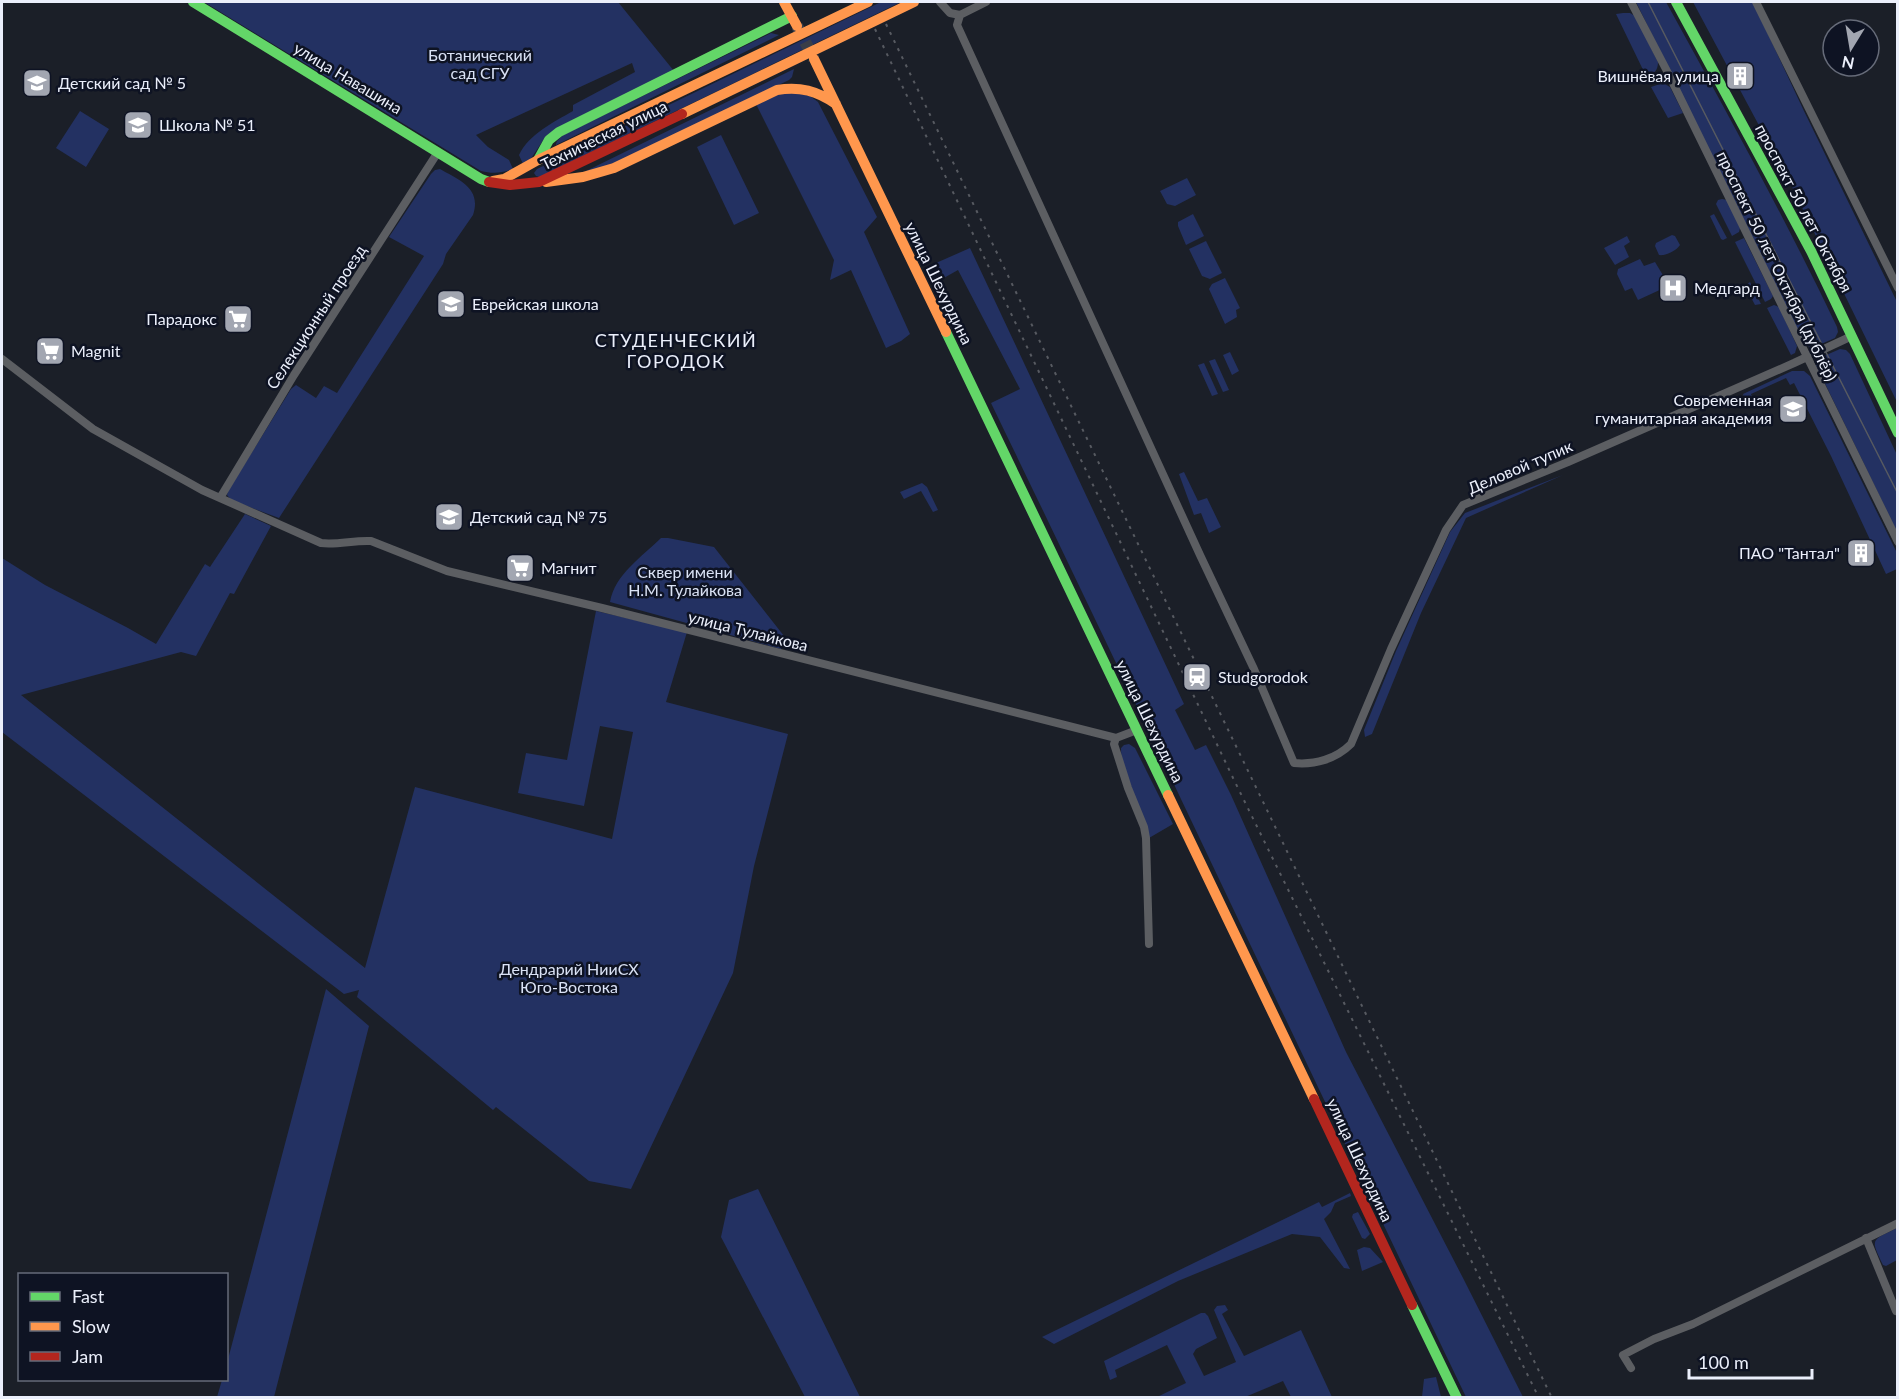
<svg xmlns="http://www.w3.org/2000/svg" width="1899" height="1399" font-family="Lato,sans-serif">
<rect width="100%" height="100%" fill="#1b1f28"/>
<path fill="#233162" d="M204 2H618L674 71 546 136 530 160 523 164 519 155C529 134 554 122 573 111V105L635 72 632 63 476 135 488 147 509 160 513 169C502 173 493 174 481 171Z
M881 2H901L546 174 539 177 536 176 534 173 537 169Z
M1636 2H1666C1725 109 1784 216 1837 327L1838 332 1835 338 1812 348 1804 344Z
M1693 2H1753L1803 109 1897 302V402L1793 189Z
M1623 13H1630L1635 16 1658 62C1658 71 1654 73 1647 78L1616 14Z
M771 33 779 35 556 145V144L557 141 563 135Z
M794 69 792 77 789 80 613 165 589 172 586 171Z
M1663 83 1670 87 1683 113 1668 118 1651 87Z
M787 91 810 96 818 102 877 217 864 232 910 334 901 341 886 348 851 270 830 280 834 260 756 104Z
M80 111 109 129 86 167 56 148Z
M721 135 759 213 734 225 697 147Z
M440 169C459 180 482 188 473 215L446 254 443 264 279 518 231 500 227 495 228 491 291 389 296 385 316 398 324 386 337 393 424 256 389 237 431 174 435 170Z
M1187 178 1196 195 1175 206 1167 204 1160 191Z
M1722 199 1727 200 1740 228 1739 232 1732 236 1716 204 1718 200Z
M1193 214 1204 236 1186 245 1178 226V222Z
M1714 214 1727 238 1723 240 1721 239 1710 216Z
M1672 235 1675 236 1680 245C1676 251 1666 256 1659 255L1655 246 1656 243Z
M1627 236 1630 242 1624 246 1629 257 1615 265 1604 248Z
M1744 238 1773 296 1771 299 1765 302 1735 242Z
M1206 241 1222 273 1210 279 1202 276 1189 249Z
M970 248 1184 704 1175 710 1195 750 1206 745 1231 795 1346 1052 1463 1278 1523 1397H1466C1307 1066 1151 733 991 403L1020 389 958 270 942 279 936 263Z
M1640 259 1644 266 1655 262 1667 282 1664 288 1638 300 1632 288 1625 291 1617 274 1618 269Z
M1225 278 1240 308 1236 310 1237 317 1225 324 1209 289 1212 284Z
M1750 282 1761 304 1755 305 1745 286Z
M1774 305 1779 307 1797 346 1795 353 1791 355 1767 308Z
M1840 349 1846 350 1850 354 1897 455V532L1816 365 1817 359Z
M1230 352 1239 371 1232 375 1223 355Z
M1215 359 1229 390 1223 392 1209 361Z
M1204 363 1218 394 1212 396 1198 365Z
M1792 371H1804L1810 376 1897 553V569L1886 574 1831 456 1794 383 1790 385 1786 378 1751 394 1752 397 1745 400 1743 394Z
M1184 472 1198 501 1207 498 1221 527 1209 533 1201 513 1194 515 1179 474Z
M1563 475 1466 518 1421 613 1372 734 1365 737 1364 730 1396 651 1450 532 1465 513Z
M922 483 927 487 938 510 933 512 921 491 904 499 900 492Z
M245 514 271 526 234 594 230 593 196 656 181 652 21 695 365 968 415 787 612 839 633 732 600 726 584 806 518 793 526 753 567 760 596 611 687 632 666 702 788 734 754 866 733 973 631 1189 589 1181 496 1107 493 1110 357 997 359 990 344 994 2 732V558L45 585 128 628 156 644 205 564 210 567Z
M661 538H668L714 547 784 636 781 649 610 602C615 574 642 557 661 538Z
M1129 744 1135 748 1173 824 1149 838C1148 821 1138 809 1132 794 1126 780 1121 763 1121 748L1124 745Z
M326 989 369 1026 274 1397H217L222 1380H226L227 1363Z
M758 1189 860 1397H805L721 1237 729 1200Z
M1350 1193 1351 1196 1335 1203 1331 1212 1324 1219 1350 1269 1344 1268 1320 1237 1292 1234 1178 1281 1054 1344 1042 1337 1319 1202 1322 1207Z
M1358 1212 1370 1234 1365 1239 1362 1238 1352 1217 1353 1214Z
M1897 1228V1260L1886 1266 1883 1265C1870 1238 1871 1241 1897 1228Z
M1364 1247 1370 1248 1383 1262 1362 1271 1357 1250Z
M1225 1305 1228 1310 1222 1314 1244 1356 1301 1330 1332 1397H1291L1283 1381 1245 1397H1157L1186 1383 1167 1345 1115 1370 1117 1377 1110 1380 1104 1361 1201 1313H1205L1208 1316 1217 1338 1196 1349 1193 1354 1204 1376 1236 1362 1214 1310 1217 1306Z
M1436 1377 1441 1397H1422L1424 1379Z"/>
<g fill="none" stroke-linecap="round" stroke-linejoin="round">
<path stroke="#3a3e48" stroke-width="12" stroke-dasharray="12 6" stroke-linecap="butt" d="M797 26 814 59"/>
<path stroke="#5c5e62" stroke-width="8" d="M940 2 950 13 960 15
M986 2 960 15 957 25 1200 555 1254 669 1294 763C1315 765 1336 759 1351 744L1391 649 1446 530 1463 505 1568 462 1794 363 1852 336
M1631 2 1668 73 1898 542
M1756 2 1898 288
M2 359 93 429 202 490 321 543C338 545 354 540 371 541L447 571 602 608 1116 738 1137 730
M220 498 294 375 438 152
M1116 738 1114 744 1128 788 1144 827 1146 838 1149 944
M1866 1238 1896 1311 1898 1310
M1631 1368 1623 1355 1654 1339 1693 1324 1898 1223"/>
<path stroke="#63d668" stroke-width="10" d="M193 2 481 179 489 182
M1676 2 1811 251 1898 433
M538 160 549 140 559 132 792 16
M946 332 1168 795
M1412 1305 1457 1398"/>
<path stroke="#ff974d" stroke-width="10" d="M784 2 797 26
M814 59 946 332
M682 114 914 2
M493 181 504 179 538 160 868 2
M546 182 583 177 614 168 777 90C800 86 817 91 836 104
M1168 795 1314 1099"/>
<path stroke="#b3261e" stroke-width="10" d="M489 182 510 185 539 182 682 114
M1314 1099 1412 1305"/>
<path stroke="#575a61" stroke-width="1.5" d="M1648 2 1898 494"/>
<path stroke="#575a61" stroke-width="2" stroke-dasharray="3 6" stroke-linecap="butt" d="M886 24 1552 1398
M875 29 1234 780 1539 1398"/>
</g>
<defs>
<g id="building-square" transform="scale(1.5)"><rect x="-9" y="-9" width="18" height="18" rx="4" fill="#a2a6b1" stroke="#0e1323"/><path d="M-4-6H4V6H1V3H-1V6H-4ZM-2.5-4.3h1.7v1.8h-1.7ZM.8-4.3h1.7v1.8H.8ZM-2.5-1h1.7V.8h-1.7ZM.8-1h1.7V.8H.8Z" fill="#fff"/></g>
<g id="school-square" transform="scale(1.5)"><rect x="-9" y="-9" width="18" height="18" rx="4" fill="#a2a6b1" stroke="#0e1323"/><path d="M0-5L7-2L0 1L-7-2ZM-4 1L0 2.5L4 1V4Q0 6-4 4Z" fill="#fff"/></g>
<g id="hospital-square" transform="scale(1.5)"><rect x="-9" y="-9" width="18" height="18" rx="4" fill="#a2a6b1" stroke="#0e1323"/><path d="M-5-5h3v3.5h4V-5h3V5h-3V1.5h-4V5h-3Z" fill="#fff"/></g>
<g id="supermarket-square" transform="scale(1.5)"><rect x="-9" y="-9" width="18" height="18" rx="4" fill="#a2a6b1" stroke="#0e1323"/><path d="M-6-5.5h2.5l.6 2H6L4.5 2H-2.5L-4.4-4H-6ZM-1.5 3.2a1.3 1.3 0 1 0 .1 0ZM3 3.2a1.3 1.3 0 1 0 .1 0Z" fill="#fff"/></g>
<g id="university-square" transform="scale(1.5)"><rect x="-9" y="-9" width="18" height="18" rx="4" fill="#a2a6b1" stroke="#0e1323"/><path d="M0-5L7-2L0 1L-7-2ZM-4 1L0 2.5L4 1V4Q0 6-4 4Z" fill="#fff"/></g>
<g id="station-square" transform="scale(1.5)"><rect x="-9" y="-9" width="18" height="18" rx="4" fill="#a2a6b1" stroke="#0e1323"/><path d="M-3-6H3Q5-6 5-4V2Q5 4 3 4L4.5 6H3L1.5 4h-3L-3 6H-4.5L-3 4Q-5 4-5 2V-4Q-5-6-3-6ZM-3.5-4v3h7v-3ZM-3.5 1v1.5H-2V1ZM2 1v1.5H3.5V1Z" fill="#fff"/></g>
</defs>
<g fill-rule="evenodd">
<use href="#building-square" x="1740" y="76"/>
<use href="#school-square" x="37" y="83"/>
<use href="#school-square" x="138" y="125"/>
<use href="#hospital-square" x="1673" y="288"/>
<use href="#school-square" x="451" y="304"/>
<use href="#supermarket-square" x="238" y="319"/>
<use href="#supermarket-square" x="50" y="351"/>
<use href="#university-square" x="1793" y="409"/>
<use href="#school-square" x="449" y="517"/>
<use href="#building-square" x="1861" y="553"/>
<use href="#supermarket-square" x="520" y="568"/>
<use href="#station-square" x="1197" y="677"/>
</g>
<g text-anchor="middle" stroke-width="5" stroke-linejoin="round" paint-order="stroke">
<g font-size="16" fill="#dae2f5" stroke="#0e1323">
<text x="480" y="61">Ботанический<tspan x="480" dy="18">сад СГУ</tspan></text>
<text x="685" y="578">Сквер имени<tspan x="685" dy="18">Н.М. Тулайкова</tspan></text>
<text x="569" y="975">Дендрарий НииСХ<tspan x="569" dy="18">Юго-Востока</tspan></text>
</g>
<g font-size="16" fill="#ebeffb" stroke="#0e1323" text-anchor="start">
<text x="1719" y="82" text-anchor="end">Вишнёвая улица</text>
<text x="58" y="89">Детский сад № 5</text>
<text x="159" y="131">Школа № 51</text>
<text x="1694" y="294">Медгард</text>
<text x="472" y="310">Еврейская школа</text>
<text x="217" y="325" text-anchor="end">Парадокс</text>
<text x="71" y="357">Magnit</text>
<text x="1772" y="406" text-anchor="end">Современная<tspan x="1772" dy="18">гуманитарная академия</tspan></text>
<text x="470" y="523">Детский сад № 75</text>
<text x="1840" y="559" text-anchor="end">ПАО "Тантал"</text>
<text x="541" y="574">Магнит</text>
<text x="1218" y="683">Studgorodok</text>
</g>
<g font-size="16" fill="#ebeffb" stroke="#0e1323">
<text transform="translate(348 78) rotate(31)" y="6">улица Навашина</text>
<text transform="translate(604 135) rotate(-26)" y="6">Техническая улица</text>
<text transform="translate(1804 208) rotate(62)" y="6">проспект 50 лет Октября</text>
<text transform="translate(1777 266) rotate(64)" y="6">проспект 50 лет Октября (дублёр)</text>
<text transform="translate(939 283) rotate(64)" y="6">улица Шехурдина</text>
<text transform="translate(316 317) rotate(-57)" y="6">Селекционный проезд</text>
<text transform="translate(1520 467) rotate(-23)" y="6">Деловой тупик</text>
<text transform="translate(748 631) rotate(14)" y="6">улица Тулайкова</text>
<text transform="translate(1150 721) rotate(64)" y="6">улица Шехурдина</text>
<text transform="translate(1360 1160) rotate(65)" y="6">улица Шехурдина</text>
</g>
<g font-size="18" letter-spacing="1.5" fill="#ebeffb" stroke="#0e1323">
<text x="676" y="347">СТУДЕНЧЕСКИЙ<tspan x="676" dy="21">ГОРОДОК</tspan></text>
</g>
</g>
<rect width="1899" height="1399" fill="none" stroke="#ebeffb" stroke-width="6"/>
<rect x="18" y="1273" width="210" height="108" fill="#0e1323" stroke="#666b79" stroke-width="1.5"/>
<rect x="30" y="1292" width="30" height="9" fill="#63d668" stroke="#666b79" stroke-width="1.5"/>
<text x="72" y="1303" font-size="18" fill="#ebeffb">Fast</text>
<rect x="30" y="1322" width="30" height="9" fill="#ff974d" stroke="#666b79" stroke-width="1.5"/>
<text x="72" y="1333" font-size="18" fill="#ebeffb">Slow</text>
<rect x="30" y="1352" width="30" height="9" fill="#b3261e" stroke="#666b79" stroke-width="1.5"/>
<text x="72" y="1363" font-size="18" fill="#ebeffb">Jam</text>
<g transform="translate(1851 48) rotate(191)"><circle r="28" fill="#0e1323" stroke="#666b79" stroke-width="1.5"/>
<path d="M0-4.5L10 22L0 15L-10 22Z" fill="#a2a6b1"/>
<text y="-9" font-size="16" font-weight="bold" text-anchor="middle" fill="#ebeffb">N</text>
</g>
<path d="M1689 1369v9h123v-9" fill="none" stroke="#ebeffb" stroke-width="3"/>
<text x="1698" y="1369" font-size="18" fill="#ebeffb" stroke="#0e1323" stroke-width="4.5" paint-order="stroke">100 m</text>
</svg>
